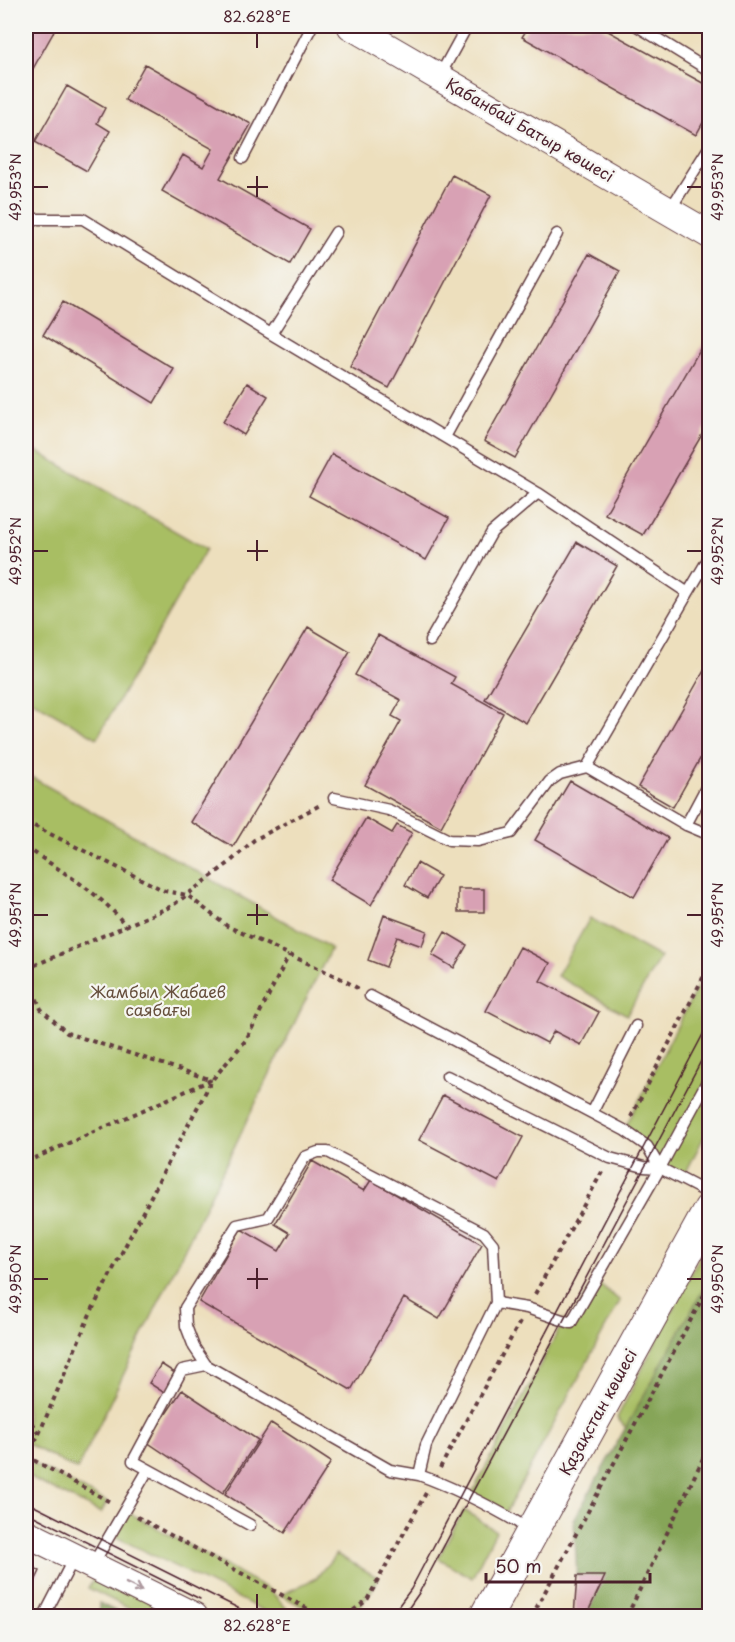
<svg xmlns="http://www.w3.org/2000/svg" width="735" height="1642" font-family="'Playpen Sans',sans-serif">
<rect width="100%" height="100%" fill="#f6f6f2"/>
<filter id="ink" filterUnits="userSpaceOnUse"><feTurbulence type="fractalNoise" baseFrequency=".0167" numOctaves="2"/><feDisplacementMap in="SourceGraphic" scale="12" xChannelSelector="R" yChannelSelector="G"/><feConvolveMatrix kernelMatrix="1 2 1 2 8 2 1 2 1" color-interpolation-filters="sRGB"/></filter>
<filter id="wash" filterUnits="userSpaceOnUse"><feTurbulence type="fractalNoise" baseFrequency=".008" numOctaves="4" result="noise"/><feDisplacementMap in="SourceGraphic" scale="24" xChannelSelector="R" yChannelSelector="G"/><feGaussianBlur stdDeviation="1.35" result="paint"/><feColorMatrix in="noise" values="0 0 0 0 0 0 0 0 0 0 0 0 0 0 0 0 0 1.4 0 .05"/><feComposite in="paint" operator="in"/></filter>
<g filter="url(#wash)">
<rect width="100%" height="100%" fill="#eddfbd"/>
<path fill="#a8be63" stroke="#796e47" stroke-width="1.5" d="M26 445 206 549 97 738 26 697Z
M26 774 331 948 77 1470 26 1443Z
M590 918 660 957 627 1015 557 976Z
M709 964V1127L682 1180 660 1168 647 1146 624 1130Z
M709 1239V1281L626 1428 617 1418Z
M595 1280 620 1301 505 1514 470 1497 564 1320 570 1323Z
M26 1460 107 1502 101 1513 26 1476Z
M124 1510 270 1590 288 1610 285 1616H274L110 1534Z
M464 1510 496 1531 472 1578 438 1558Z
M336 1554 379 1578C348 1634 330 1622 281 1595L316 1578Z
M96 1574 181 1616H144L88 1588Z"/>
<path fill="#86a559" stroke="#686242" stroke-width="1.5" d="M709 1279 710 1608 705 1616H586L604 1577 577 1576 574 1520Z
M99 1603 124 1616H99Z"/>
<g id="blocks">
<path fill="#d8a1b4" d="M26 26H57L26 81Z
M529 26H599L710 87V110L696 135 522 37Z
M145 64 251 124 220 178 310 229 290 264 162 191 183 155 203 167 213 149 125 100Z
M67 86 105 108 97 123 110 131 87 171 35 142Z
M452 175 491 195 389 388 350 367Z
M589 254 620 271 515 458 484 441Z
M63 302 174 369 154 403 43 335Z
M710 332V421L643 535 605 514Z
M247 383 268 396 244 435 223 422Z
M332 454 449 518 426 560 309 496Z
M577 542 617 566 526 723 485 699Z
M308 627 350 652 233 847 191 822Z
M378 635 455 677 451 684 503 713 441 827 365 785 401 721 392 716 401 700 355 675Z
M710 660V741L673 807 638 787Z
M570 781 668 838 634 897 535 840Z
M710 800V814L704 811Z
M366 818 392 833 397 825 412 833 371 905 329 880Z
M417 863 440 876 427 898 405 885Z
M458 889H484V912H458Z
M384 915 427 931 422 946 397 937 386 967 368 960Z
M445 932 467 945 454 968 432 955Z
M520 947 550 963 540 981 599 1012 581 1045 554 1031 547 1043 486 1011Z
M443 1095 523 1137 499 1182 419 1140Z
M312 1161 364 1191 371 1180 482 1244 439 1319 404 1298 351 1390 199 1302 241 1229 279 1251 290 1233 275 1224Z
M161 1364 178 1375 166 1394 149 1383Z
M182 1390 258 1440 223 1493 147 1442Z
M271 1423 331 1462 285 1533 225 1494Z
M26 1563 40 1571 26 1600Z
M577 1576H605L586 1616H574Z"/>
</g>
</g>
<g filter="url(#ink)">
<use href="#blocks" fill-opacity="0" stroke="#623c41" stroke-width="1.5"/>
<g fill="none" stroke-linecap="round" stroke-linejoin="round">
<g stroke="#623c41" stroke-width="13">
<path id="lane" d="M637 26 710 71
M439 77 467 26
M243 158 312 26
M669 211 710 146
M26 216 31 219H83L271 334 336 232
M271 334 538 493 688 593 587 767 686 825 710 835
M445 437 557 234
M688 593 710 556
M430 641 492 532 538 493
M334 798 389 810 449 840 478 841 511 833 550 781 560 774 587 767
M686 825 710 780
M370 996 624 1130 647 1146 660 1168 710 1076
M447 1076 610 1158 644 1167 660 1168
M592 1113 636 1026
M206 1365 194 1347 186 1326 185 1308 237 1225 268 1218 305 1157 318 1152H328L484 1233 493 1244 496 1303
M419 1475C458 1489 494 1508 529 1529
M250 1525 133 1461 182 1370 206 1365 390 1470 419 1475 426 1445 496 1303 527 1308 571 1323 660 1168 710 1194
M92 1566 148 1470
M44 1616 74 1558"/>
</g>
<g stroke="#623c41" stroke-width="29">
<path id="secondary" d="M351 26 710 235
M26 1533 194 1616"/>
</g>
<g stroke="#623c41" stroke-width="34">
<path id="primary" d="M486 1616 710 1209"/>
</g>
<path stroke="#623c41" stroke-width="4" stroke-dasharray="4.5 4.5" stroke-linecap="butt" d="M26 822 165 891 187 895 227 926 342 979 359 989
M26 847C61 872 99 891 126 926
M26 969 172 906 229 863 254 840 322 804
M26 974 41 1009 67 1033 212 1080
M631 1117 710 964
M26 1162 211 1080
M535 1294 602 1172
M26 1415 39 1434 26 1457
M39 1434 90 1314 178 1144 212 1080 246 1040 289 955
M26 1456 112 1503
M440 1468 520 1322
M137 1517 321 1616
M346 1616 367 1600 426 1493
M532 1616 710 1284
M627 1616 710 1444"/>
<use href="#lane" stroke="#fff" stroke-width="10"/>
<use href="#secondary" stroke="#fff" stroke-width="27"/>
<use href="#primary" stroke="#fff" stroke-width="32"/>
<path stroke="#4a1f2b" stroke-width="1.5" d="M26 1502 254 1616
M26 1512 200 1599
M391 1616 411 1589 710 1021
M403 1616 419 1593 710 1044"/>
</g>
<defs><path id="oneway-shaft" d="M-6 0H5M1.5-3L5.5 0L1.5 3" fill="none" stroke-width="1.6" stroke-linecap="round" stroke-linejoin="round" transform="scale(1.5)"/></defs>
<use stroke="#ae9aa0" href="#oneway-shaft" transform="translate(134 1587) rotate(26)"/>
</g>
<path fill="none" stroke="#4a1f2b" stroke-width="2" d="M257 33V48M257 176V197M33 187H48M247 187H268M687 187H702M257 540V561M33 551H48M247 551H268M687 551H702M257 904V925M33 915H48M247 915H268M687 915H702M257 1268V1289M33 1279H48M247 1279H268M687 1279H702M257 1594V1609"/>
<g text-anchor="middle" stroke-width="4.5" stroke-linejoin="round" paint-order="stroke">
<g font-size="16" fill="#4a1f2b" stroke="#f6f6f2">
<text transform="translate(530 130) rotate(30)" y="6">Қабанбай Батыр көшесі</text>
<text transform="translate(598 1412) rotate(-61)" y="6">Қазақстан көшесі</text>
</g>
<g font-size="16" fill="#664f3c" stroke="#f6f6f2">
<text x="158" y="998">Жамбыл Жабаев<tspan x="158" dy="18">саябағы</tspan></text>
</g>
</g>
<rect width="735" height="1642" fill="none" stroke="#f6f6f2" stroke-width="66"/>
<path d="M486 1573v9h164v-9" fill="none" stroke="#4a1f2b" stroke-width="3"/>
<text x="495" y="1573" font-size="18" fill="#4a1f2b" stroke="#f6f6f2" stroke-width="4.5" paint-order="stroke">50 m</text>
<rect x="33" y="33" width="669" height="1576" fill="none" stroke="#4a1f2b" stroke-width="2"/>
<g font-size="15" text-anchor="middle" fill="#4a1f2b">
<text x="257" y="22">82.628°E</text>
<text transform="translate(16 187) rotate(-90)" y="5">49.953°N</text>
<text transform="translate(718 187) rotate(-90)" y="5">49.953°N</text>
<text transform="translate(16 551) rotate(-90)" y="5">49.952°N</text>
<text transform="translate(718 551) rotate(-90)" y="5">49.952°N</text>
<text transform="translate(16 915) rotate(-90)" y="5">49.951°N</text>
<text transform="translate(718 915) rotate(-90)" y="5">49.951°N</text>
<text transform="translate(16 1279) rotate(-90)" y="5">49.950°N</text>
<text transform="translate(718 1279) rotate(-90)" y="5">49.950°N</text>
<text x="257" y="1631">82.628°E</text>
</g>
</svg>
